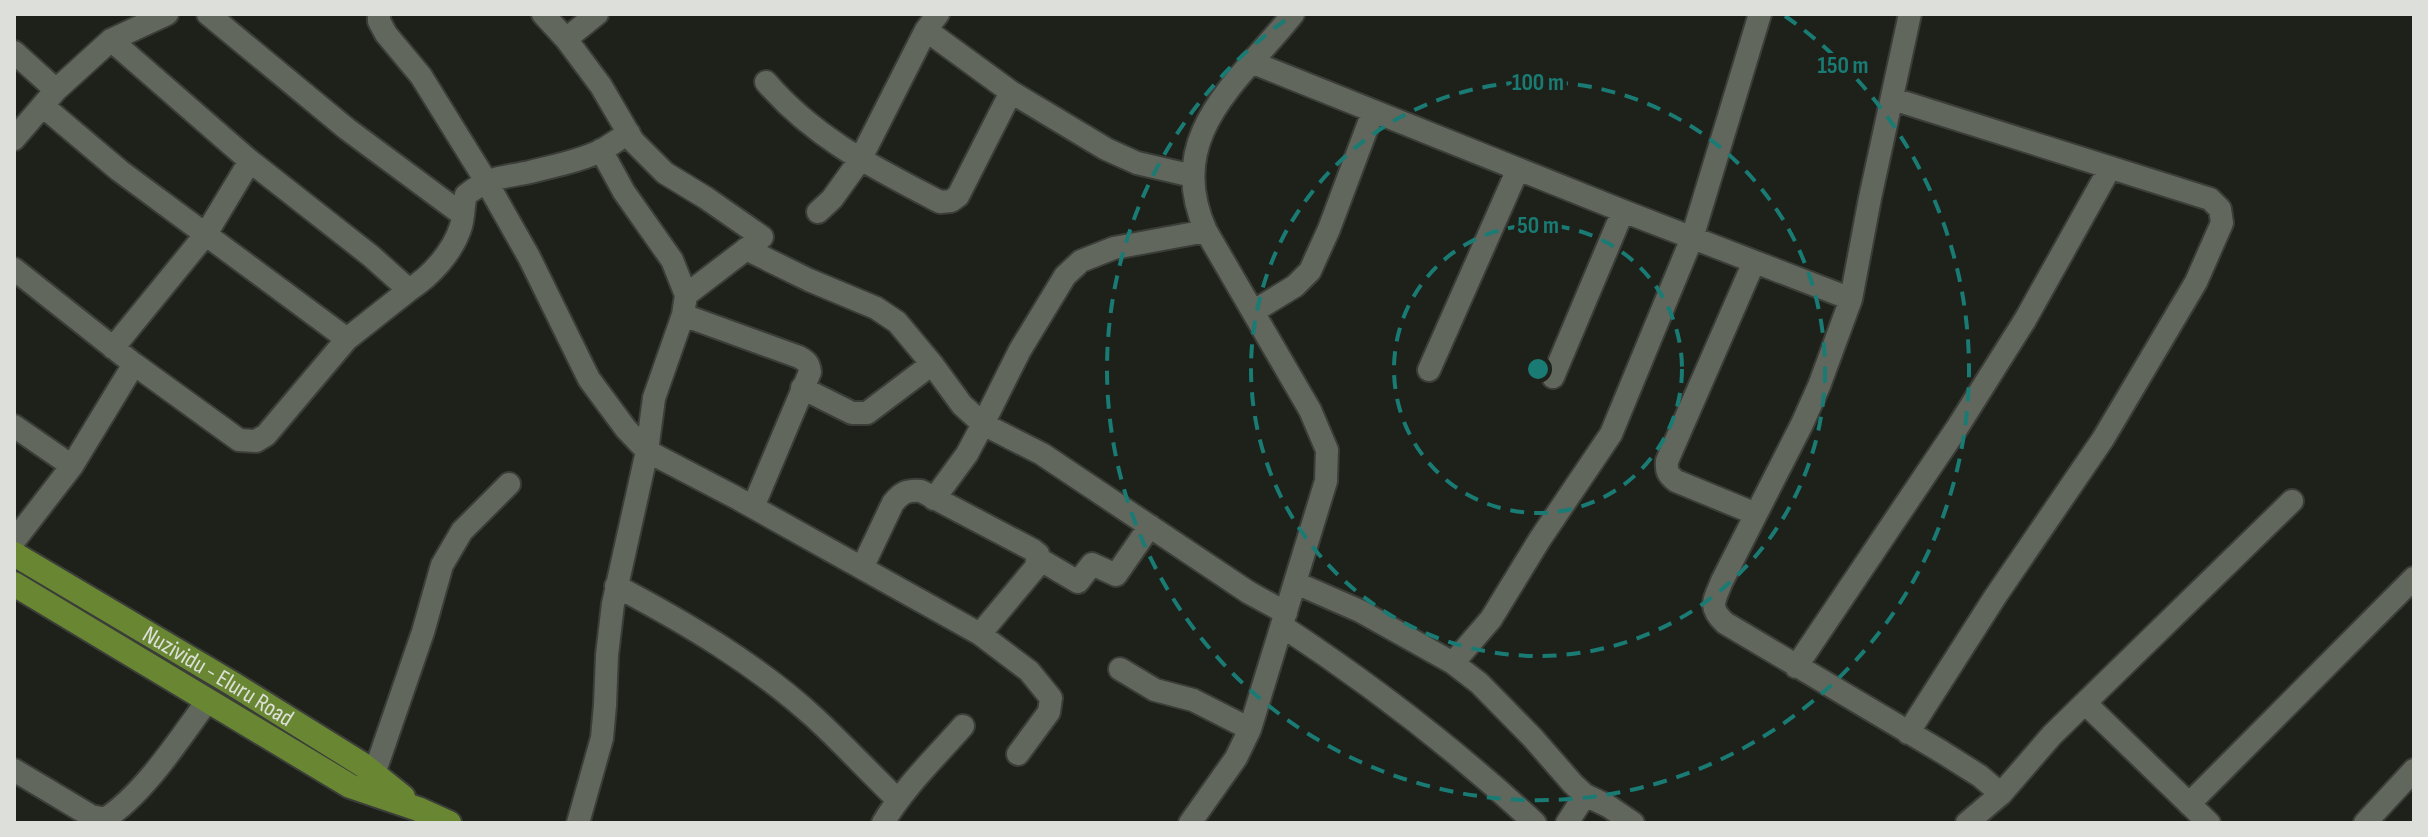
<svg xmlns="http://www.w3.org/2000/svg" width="2428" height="837" font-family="'Sofia Sans Condensed',sans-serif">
<rect width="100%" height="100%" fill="#1d2119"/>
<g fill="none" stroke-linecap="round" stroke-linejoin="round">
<g stroke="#3a3d38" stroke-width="26">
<path id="minor" d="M208 14 347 129 463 215
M379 14V21L386 34 421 76 486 181 529 257 589 379 626 429 647 451 735 497 980 634 1029 671 1051 698 1049 712 1018 754
M543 14 566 39 601 86 633 141 665 173 706 198 762 237 686 295
M1910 14 1870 198 1851 299 1819 386 1802 424 1722 581C1714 601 1708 607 1725 623L1942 752 1980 776 2001 794
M926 30 1011 92 1106 149 1137 163 1193 176
M566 39 597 14
M111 40 250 161
M14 52 56 90
M1251 62 1623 211 1851 299
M766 82C815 139 875 168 940 202L951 201 958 196 1011 92
M1893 99 2210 199 2220 209 2222 223 2196 282 2103 439 1995 597 1908 733
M43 106 120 171 347 339
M14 139 56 90 111 40 167 14
M818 212 832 199 860 160 926 30 938 14
M1206 231 1114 248 1081 261 1065 276 1020 350 983 424 1042 454 1248 592 1286 613
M746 249 809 280 876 308 897 322 932 364
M1754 262 1667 461C1666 471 1668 475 1676 481L1756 514
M14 269 134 364 72 466 14 541
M409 290C431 276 453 252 461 226 464 216 463 205 466 195 490 176 502 178 530 172 553 166 581 161 602 150 611 145 620 138 629 133
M1254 311 1295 286 1310 271 1329 229 1373 112
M683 315 799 357C806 361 809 363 810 372L753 507
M113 348 206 234 250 161 371 256 409 290 347 339 266 435 256 441 239 440 134 364
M1429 370 1518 169
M1553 377 1623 211
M802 388 852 413H867L932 364 962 405 983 424 967 454 934 499
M14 426 72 466
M1039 559 1078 582 1092 564 1116 575 1150 526
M862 568 893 503C902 492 907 490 921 491L1033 550 1038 554 1036 567 980 634
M1296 583 1360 611 1453 663 1479 683 1532 737 1573 784 1585 795 1608 806 1633 823
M616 586C686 623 756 664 815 718 843 744 869 772 897 799
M1282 626C1372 685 1456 750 1535 823
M1453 663 1491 619 1540 539 1611 434 1692 238 1760 14
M1796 667 1957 428 2025 320 2110 168
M1120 669 1155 690 1193 700 1250 729
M2086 704 2209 823
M14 770 91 816 105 819C145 793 180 738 208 700
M374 774 423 632 442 565 462 531 509 484
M2189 804 2414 578
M578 823 602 738 605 705 607 655 613 604 647 451 654 398 683 315 686 295 672 260 624 192 601 150
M883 823C905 786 935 758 963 726
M1190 823 1236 758 1250 729 1326 481 1327 450 1310 410 1206 231C1162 135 1241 80 1293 14
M1567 823 1585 795
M1967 823 2001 794 2052 735 2292 501
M2365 823 2414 770"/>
</g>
<g stroke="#3a3d38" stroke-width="28">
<g id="major">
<path id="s1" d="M14 554 233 684 363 765 403 797"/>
<path d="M14 584 350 786 418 809 449 823"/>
</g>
</g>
<use href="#minor" stroke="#62675d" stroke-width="22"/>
<use href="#major" stroke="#698732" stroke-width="24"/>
</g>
<g fill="none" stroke="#197b73" stroke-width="4" stroke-dasharray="14 10">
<circle cx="1538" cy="369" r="144"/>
<circle cx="1538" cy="369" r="287"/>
<path d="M1785 16A431 431 0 1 1 1291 16"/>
</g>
<g text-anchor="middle" stroke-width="8" stroke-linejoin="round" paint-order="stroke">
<g font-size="24" fill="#dde0da" stroke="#1d2119">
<text dy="8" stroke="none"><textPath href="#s1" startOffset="238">Nuzividu - Eluru Road</textPath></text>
</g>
</g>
<circle cx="1538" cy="369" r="12" fill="#197b73" stroke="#1d2119" stroke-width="4"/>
<g font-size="24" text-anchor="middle" font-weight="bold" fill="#197b73" stroke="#1d2119" stroke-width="8" stroke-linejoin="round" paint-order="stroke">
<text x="1843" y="73">150 m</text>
<text x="1538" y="90">100 m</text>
<text x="1538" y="233">50 m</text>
</g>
<rect width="2428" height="837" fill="none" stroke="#dde0da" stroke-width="32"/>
</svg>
